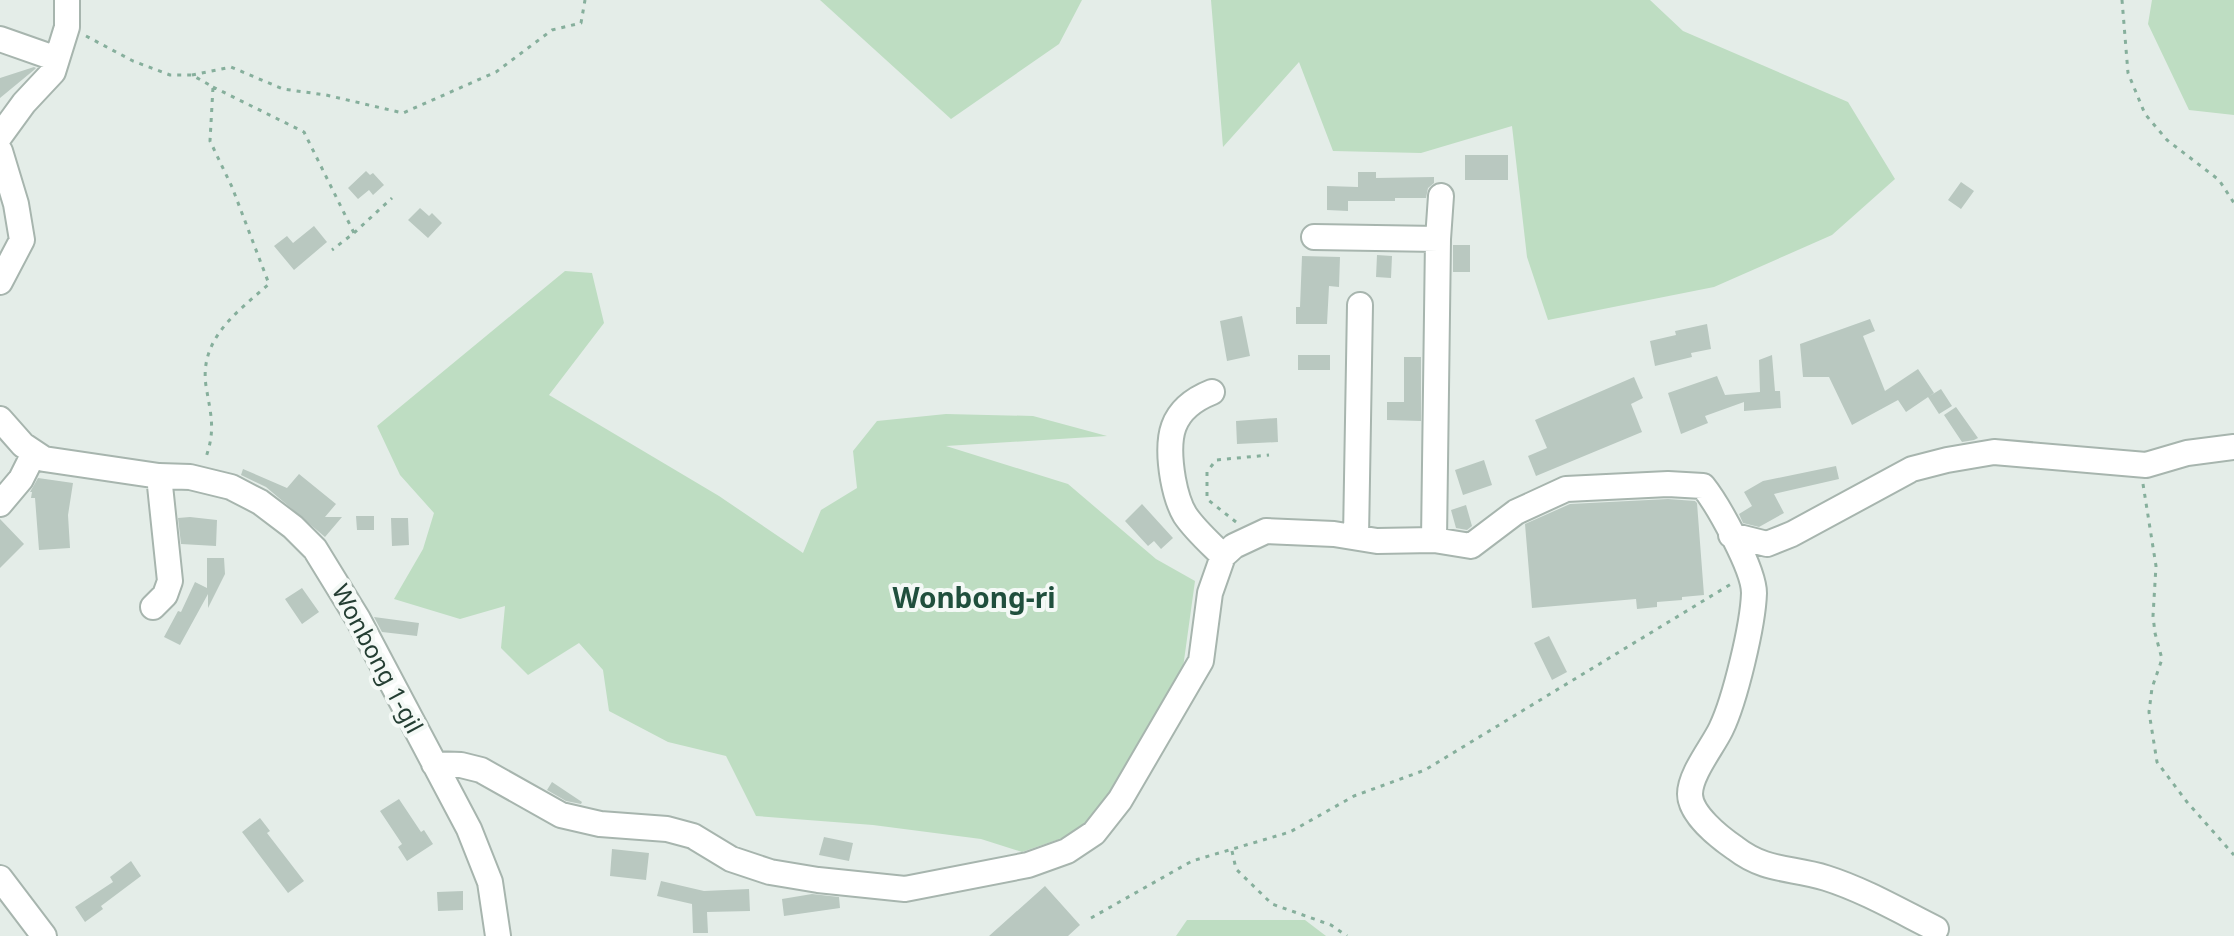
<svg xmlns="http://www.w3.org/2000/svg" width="2234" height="936" font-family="'Noto Sans',sans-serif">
<rect width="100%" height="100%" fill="#e4ede8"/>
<path fill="#beddc2" d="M820 0H1082L1059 44 951 119Z
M1211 0H1650L1683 31 1848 102 1895 179 1832 235 1714 287 1548 320 1527 257 1512 126 1421 153 1333 151 1299 62 1223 147Z
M2152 0H2234V115L2189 110 2148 24Z
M565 271 592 273 604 323 549 395 719 496 803 553 821 510 857 488 853 451 877 421 946 414 1033 416 1107 436 946 446 1068 484 1156 559 1195 581 1182 675 1109 797 1074 834 1022 852 981 839 873 825 756 816 726 756 668 742 609 711 603 670 579 643 528 675 501 648 505 606 460 619 394 599 423 549 434 513 400 475 377 426Z
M1187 920H1305L1326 936H1176Z"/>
<path fill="#b9c8c0" d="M34 67 36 68 34 70 0 98V78Z
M1465 155H1508V180H1465Z
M366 171 370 175 373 173 384 185 373 195 369 190 358 199 348 188Z
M1358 172H1376V178L1434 177V183L1428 188 1426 198H1395V201H1348V211L1327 210V186L1358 187Z
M1961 182 1974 191 1961 209 1948 200Z
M420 208 429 216 432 213 442 223 428 238 408 220Z
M314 226 327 242 294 270 274 246 287 236 293 243Z
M1453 245H1470V272H1453Z
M1377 255 1392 256 1391 278 1376 277Z
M1302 256 1340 257 1339 287 1329 286 1327 324H1296V307H1300Z
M1242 316 1250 356 1227 361 1220 321Z
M1870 319 1875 331 1863 336 1885 391 1918 369 1934 393 1906 412 1898 400 1852 425 1829 377H1803L1800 344Z
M1707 324 1711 349 1691 353 1692 357 1655 366 1650 341 1676 335 1675 331Z
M1298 355H1330V370H1298Z
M1772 355 1775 391H1780L1781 408 1744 411V402L1705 416 1708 423 1681 434 1668 393 1717 376 1725 395 1760 392 1759 360Z
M1404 357H1421V421L1387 420V402H1404Z
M1634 377 1643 398 1631 404 1642 432 1536 476 1528 456 1547 448 1535 420Z
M1941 389 1952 406 1939 414 1928 397Z
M1956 407 1978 438 1974 440 1962 442 1944 415Z
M1277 418 1278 442 1237 444 1236 421Z
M1484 460 1492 485 1463 495 1455 470Z
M1836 466 1839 479 1774 494 1784 513 1759 527 1743 523 1739 514 1752 506 1744 492 1763 481Z
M243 469 287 488 299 474 336 504 325 517H342L325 537 266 487 241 475Z
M38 478 73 483 68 515 70 548 39 550 35 498H31L32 492H30Z
M1668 499 1695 501 1697 503 1704 595 1682 597V600L1657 602V607L1637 609 1636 599 1532 608 1525 524 1570 504Z
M1142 504 1173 538 1161 549 1154 541 1148 546 1125 521Z
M1466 505 1472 526 1467 530 1456 528 1451 510Z
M356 516H374V530H357Z
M190 517 217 520 216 546 181 544 178 518Z
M391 518H408L409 545 392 546Z
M0 519 24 544 0 568Z
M207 558H224L225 574 208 608V594L180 645 164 637 178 611 181 612 195 582 207 588Z
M302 588 319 612 302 624 285 599Z
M374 617 419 623 417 636 382 632Z
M1549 636 1567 672 1552 680 1534 643Z
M552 782 582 802 581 804 566 801 547 790Z
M399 799 421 832 424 830 433 844 407 861 398 847 402 844 380 811Z
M260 818 270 831 267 833 304 881 288 893 242 832Z
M824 837 853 843 849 861 819 855Z
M612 849 649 853 646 880 610 876Z
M131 861 141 876 101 906 103 909 85 922 75 907 113 882 110 877Z
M661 881 704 891 749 889 750 911 707 912 708 933H693L692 904 657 896Z
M1045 886 1080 925 1068 936H989Z
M463 891V910L438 911 437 892Z
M812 894 839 897 840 908 784 916 782 899Z"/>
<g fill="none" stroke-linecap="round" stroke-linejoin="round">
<g stroke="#a7b5ae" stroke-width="28">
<path id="minor" d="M0 39 57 59
M0 136 24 103 53 72 67 27V0
M0 151 16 204 22 240 0 282
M1314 237 1438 239 1434 540
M1438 239 1441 196
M1212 392C1169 409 1166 438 1173 479 1175 490 1179 505 1185 515 1195 530 1210 543 1223 556
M0 419 23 445 44 459 159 476 190 477 231 487 260 502 293 527 315 549 358 619 469 829 490 882 498 936
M0 504 21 479 34 453
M1731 535 1767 544 1792 534 1912 469 1947 460 1994 452 2146 465 2187 453 2234 447
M1356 537 1360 305
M153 607 165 595 170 581 159 476
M434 764 461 765 481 770 561 815 600 824 667 829 693 836 731 859 770 872 818 880 905 889 1028 865 1067 851 1094 833 1120 800 1201 661 1210 593 1223 556 1234 546 1266 531 1334 534 1377 541 1434 540 1471 546 1516 512 1566 489 1668 484 1703 486C1718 505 1754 569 1754 593 1753 625 1735 700 1721 729 1713 746 1690 774 1690 794 1690 814 1719 837 1735 848 1766 872 1791 867 1826 878 1864 890 1900 911 1936 929
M0 878 44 936"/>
</g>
<path stroke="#86af9c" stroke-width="3" stroke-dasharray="4 6" stroke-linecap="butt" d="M2122 0 2128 73 2145 114 2167 140 2219 180 2234 203
M86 36 133 61 170 75H192L213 87 210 141 232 187 269 284C237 312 199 339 206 386 211 416 216 430 205 460
M192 75 231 67 283 89 326 95 403 113 496 72 552 30 581 23 585 0
M213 87 304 132 354 233 332 250
M354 233 392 198
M2143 484 2156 566 2153 616 2155 633 2162 659 2152 688 2149 712 2157 762 2187 802 2234 855
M1236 522 1207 499V472L1216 460 1269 455
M1232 851 1236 869 1272 904 1331 925 1347 936
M1091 918 1192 861 1290 832 1354 796 1425 770 1731 584"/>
<use href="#minor" stroke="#fff" stroke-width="24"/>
</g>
<g text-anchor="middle" stroke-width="8" stroke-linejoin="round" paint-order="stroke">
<g font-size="24" fill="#243e33" stroke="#f4f9f6">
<text transform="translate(377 659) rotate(62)" y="8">Wonbong 1-gil</text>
</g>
<g font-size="28" font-weight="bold" fill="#204f3d" stroke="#f4f9f6">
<text x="974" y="608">Wonbong-ri</text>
</g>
</g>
</svg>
